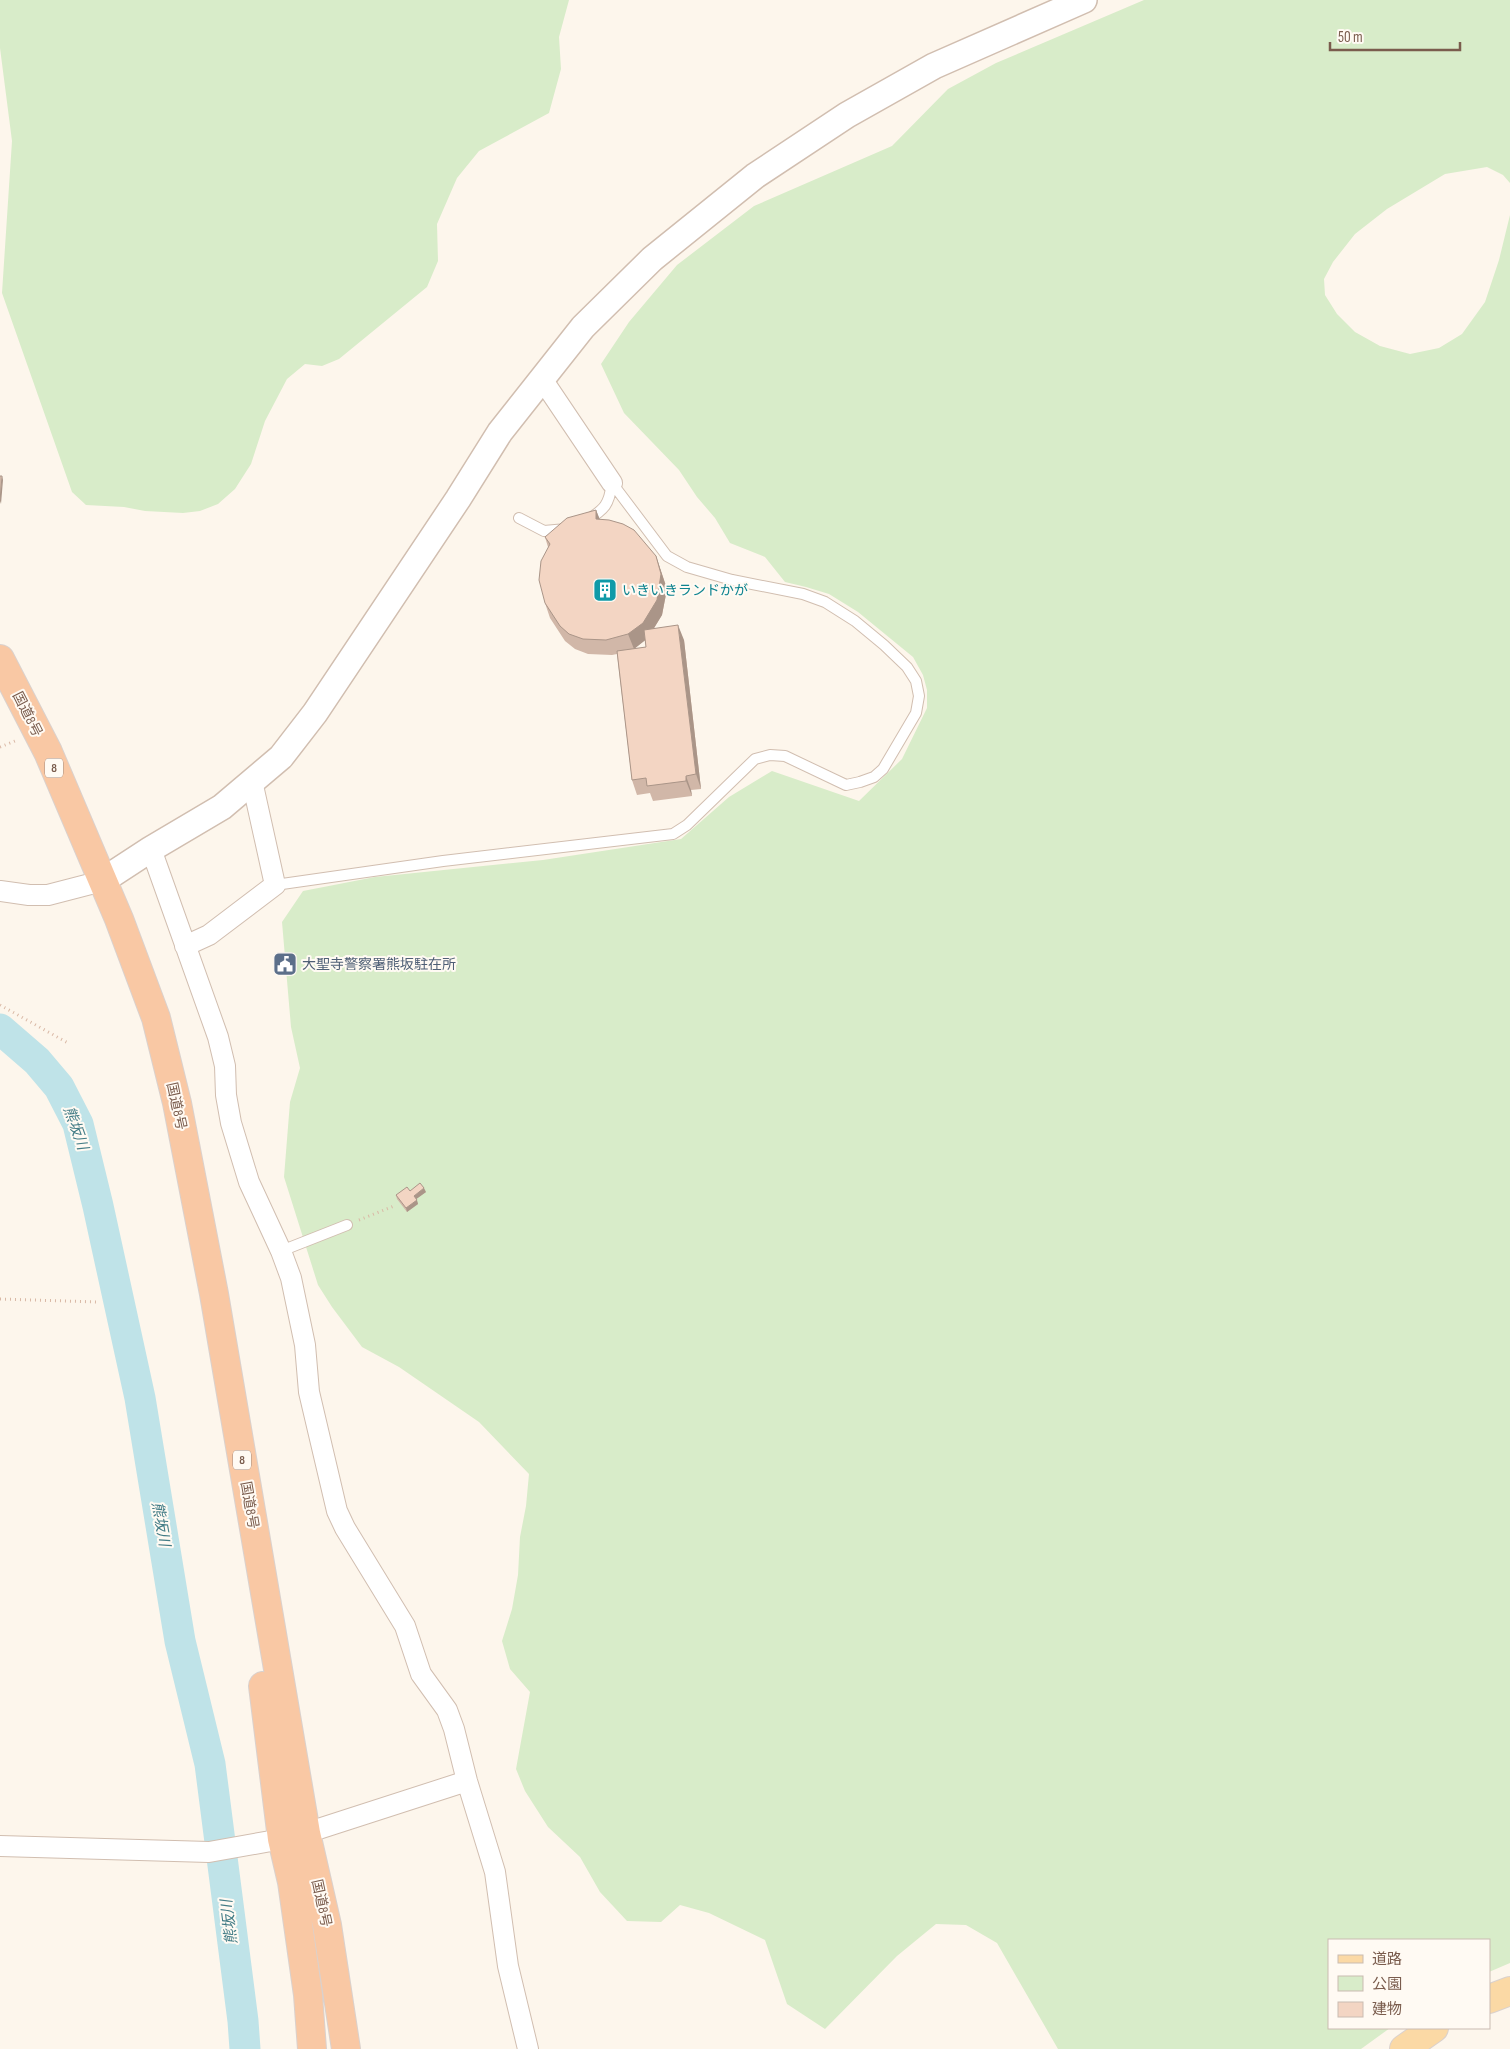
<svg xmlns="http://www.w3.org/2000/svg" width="1510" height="2049" font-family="'Sofia Sans Condensed','Noto Sans JP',sans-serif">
<rect width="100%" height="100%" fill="#fdf6ec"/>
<path fill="#d8ecc9" d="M0 0H569L559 37 561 69 549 113 479 151 457 178 437 224 438 261 427 287 339 359 322 366 305 364 287 379 265 421 251 464 235 489 218 504 200 511 183 513 145 511 124 507 86 505 72 492 2 293 12 141 0 48Z
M1144 0H1510V183L1503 175 1487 167 1445 174 1387 209 1355 234 1333 262 1324 279 1325 295 1337 314 1355 332 1380 346 1410 354 1439 348 1462 334 1485 302 1499 260 1510 215V1963L1489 1972V1940H1329V2028H1390L1361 2049H1058L997 1943 966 1925 936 1924 897 1956 825 2029 787 2004 765 1940 709 1913 680 1905 661 1922 627 1921 600 1892 580 1857 548 1827 525 1791 516 1769 530 1692 510 1669 502 1641 512 1609 518 1575 520 1537 526 1506 529 1474 479 1422 399 1367 362 1347 332 1307 318 1285 284 1177 290 1102 300 1068 291 1027 282 922 303 891 375 877 543 860 681 839 729 797 772 771 859 801 902 759 927 708V690L923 675 913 657 858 612 829 594 806 587 785 582 765 557 730 543 715 518 697 497 679 470 624 413 601 364 629 322 677 265 754 206 892 146 948 89 996 63Z"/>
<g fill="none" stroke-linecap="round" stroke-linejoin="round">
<path stroke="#bfe3e8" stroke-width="31" d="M0 1029 37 1061 59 1087 78 1124 98 1206 140 1398 180 1641 210 1764 243 2021 245 2049"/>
<g stroke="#d1beb0" stroke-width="12">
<path id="service" d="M519 518 544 531 566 529
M586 521C605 509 609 505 612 483
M275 885 443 861 673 834 687 825 755 759 770 755 785 756 846 785 860 782 874 777 883 769 916 713 919 696 916 681 907 667 884 645 855 621 825 602 803 594 732 580 687 567 667 556 612 483
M281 1251 347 1225"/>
</g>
<g stroke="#d1beb0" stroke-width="22">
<path id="minor" d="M542 379 612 483
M151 849 218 1037 225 1066 226 1095 231 1123 249 1182 281 1251 291 1278 305 1345 309 1392 337 1511 345 1528 405 1626 421 1674 447 1710 454 1729 467 1781 495 1872 508 1966 528 2049
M0 891 29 895H48L102 881
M185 946 209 935 275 885 252 781
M306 1833 467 1781
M0 1846 209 1852 282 1839"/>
</g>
<g stroke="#d1beb0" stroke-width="28">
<path id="tertiary" d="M102 881 151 849 222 807 281 757 315 713 458 499 500 432 583 327 652 259 755 176 847 115 934 66 1084 0"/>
</g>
<g stroke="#dad1cd" stroke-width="30">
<path id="primary" d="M1489 1999 1510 1991
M1404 2049 1434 2028"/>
</g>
<g stroke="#dad1cd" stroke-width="30">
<path id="trunk" d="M0 659 48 752 119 919 156 1018 177 1103 214 1294 306 1833 327 1925 346 2049
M263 1686 282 1839 292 1882 308 1995 312 2049"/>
</g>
<path stroke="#d9b8a5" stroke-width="3" stroke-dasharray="1 4" stroke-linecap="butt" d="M0 747 15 741
M0 1005 68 1043
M359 1220 394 1206
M0 1299 98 1302"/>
<use href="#service" stroke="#fff" stroke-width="10"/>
<use href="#minor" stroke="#fff" stroke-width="20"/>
<use href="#tertiary" stroke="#fff" stroke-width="25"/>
<use href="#primary" stroke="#fbd9a5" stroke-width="28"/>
<use href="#trunk" stroke="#f9c8a4" stroke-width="28"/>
</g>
<path fill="#d1b7a8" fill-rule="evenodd" d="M596 510 600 520 656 556 667 589 662 615 654 628 684 640 701 789 691 790 692 796 653 801 650 793 637 795 632 780 617 654 612 655 588 654 575 649 565 641 550 618 545 603 548 547 545 537ZM645 640 646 647 634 649Z
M410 1191 426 1192 416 1199 418 1204 407 1212 397 1199 396 1195Z"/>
<path fill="#aa9588" d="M2 476 3 480 1 504 0 501Z
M596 510 602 525 596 519Z
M656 556 667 589 662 615 648 638 634 649 628 634Z
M678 625 684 640 701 789 696 774Z
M686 776 691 790 692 796 686 781Z
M424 1188 426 1192 415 1200 414 1196Z
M417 1200 418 1204 407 1212 406 1208Z"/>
<path fill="#f3d5c3" stroke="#aa9588" d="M0 476H2L0 501Z
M596 510V519L609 520 623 524 634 530 656 556 661 574 657 600 643 623 628 634 606 640 583 639 569 634 560 626 545 603 539 580 541 561 550 544 545 537 567 518Z
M678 625 696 774 686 776V781L647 786 646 778 632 780 617 651 646 647 644 630Z
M420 1183 424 1188 414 1196 417 1200 406 1208 396 1195 407 1187 410 1191Z"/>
<defs>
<g id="building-square" transform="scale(1.25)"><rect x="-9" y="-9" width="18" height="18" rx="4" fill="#0f9aa8" stroke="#fffaf3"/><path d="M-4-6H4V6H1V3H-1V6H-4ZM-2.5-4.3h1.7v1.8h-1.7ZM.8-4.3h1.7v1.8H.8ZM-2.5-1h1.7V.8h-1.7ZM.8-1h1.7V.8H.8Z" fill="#fff"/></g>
<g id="civic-square" transform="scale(1.25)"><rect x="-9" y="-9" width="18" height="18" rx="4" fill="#5c6f8a" stroke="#fffaf3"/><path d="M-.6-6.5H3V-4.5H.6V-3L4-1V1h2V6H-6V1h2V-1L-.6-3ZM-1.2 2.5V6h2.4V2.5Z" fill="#fff"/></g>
</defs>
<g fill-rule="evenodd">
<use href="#building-square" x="605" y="590"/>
<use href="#civic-square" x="285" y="964"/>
</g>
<g text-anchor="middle" stroke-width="4" stroke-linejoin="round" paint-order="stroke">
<g fill="#fffaf3" stroke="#a28b7f" stroke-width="1">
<rect x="45" y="758.5" width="18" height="19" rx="4"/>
<rect x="233" y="1450.5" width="18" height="19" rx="4"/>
</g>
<g font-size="12" font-weight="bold" fill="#7a5c4d">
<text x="54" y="772">8</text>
<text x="242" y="1464">8</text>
</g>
<g font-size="14" fill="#0d838f" stroke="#fffaf3" text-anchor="start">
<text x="622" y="595">いきいきランドかが</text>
</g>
<g font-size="14" fill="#7a5c4d" stroke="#fffaf3">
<text transform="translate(28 714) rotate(63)" y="5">国道8号</text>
<text transform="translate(177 1106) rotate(78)" y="5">国道8号</text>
<text transform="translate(250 1505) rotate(80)" y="5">国道8号</text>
<text transform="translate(322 1903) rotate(78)" y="5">国道8号</text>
</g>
<g font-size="14" fill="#4e5e75" stroke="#fffaf3" text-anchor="start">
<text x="302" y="969">大聖寺警察署熊坂駐在所</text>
</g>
<g font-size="15" font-style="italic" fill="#437c86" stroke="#fffaf3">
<text transform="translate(76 1128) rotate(70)" y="5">熊坂川</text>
<text transform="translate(161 1524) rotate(80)" y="5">熊坂川</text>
<text transform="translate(229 1922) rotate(-97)" y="5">熊坂川</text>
</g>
</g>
<rect x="1328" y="1939" width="162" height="90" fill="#fffaf3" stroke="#cabbb1"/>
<rect x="1338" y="1955" width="25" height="8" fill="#fbd9a5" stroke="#cabbb1"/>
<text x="1372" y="1964" font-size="15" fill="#7a5c4d">道路</text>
<rect x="1338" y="1976" width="25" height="15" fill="#d8ecc9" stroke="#cabbb1"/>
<text x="1372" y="1989" font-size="15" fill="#7a5c4d">公園</text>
<rect x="1338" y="2002" width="25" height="15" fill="#f3d5c3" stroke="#cabbb1"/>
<text x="1372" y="2014" font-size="15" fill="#7a5c4d">建物</text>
<path d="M1330 42v8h130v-8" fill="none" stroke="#7a5c4d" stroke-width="2.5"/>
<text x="1338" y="42" font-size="15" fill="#7a5c4d" stroke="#fffaf3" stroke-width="4" paint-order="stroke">50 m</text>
</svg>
